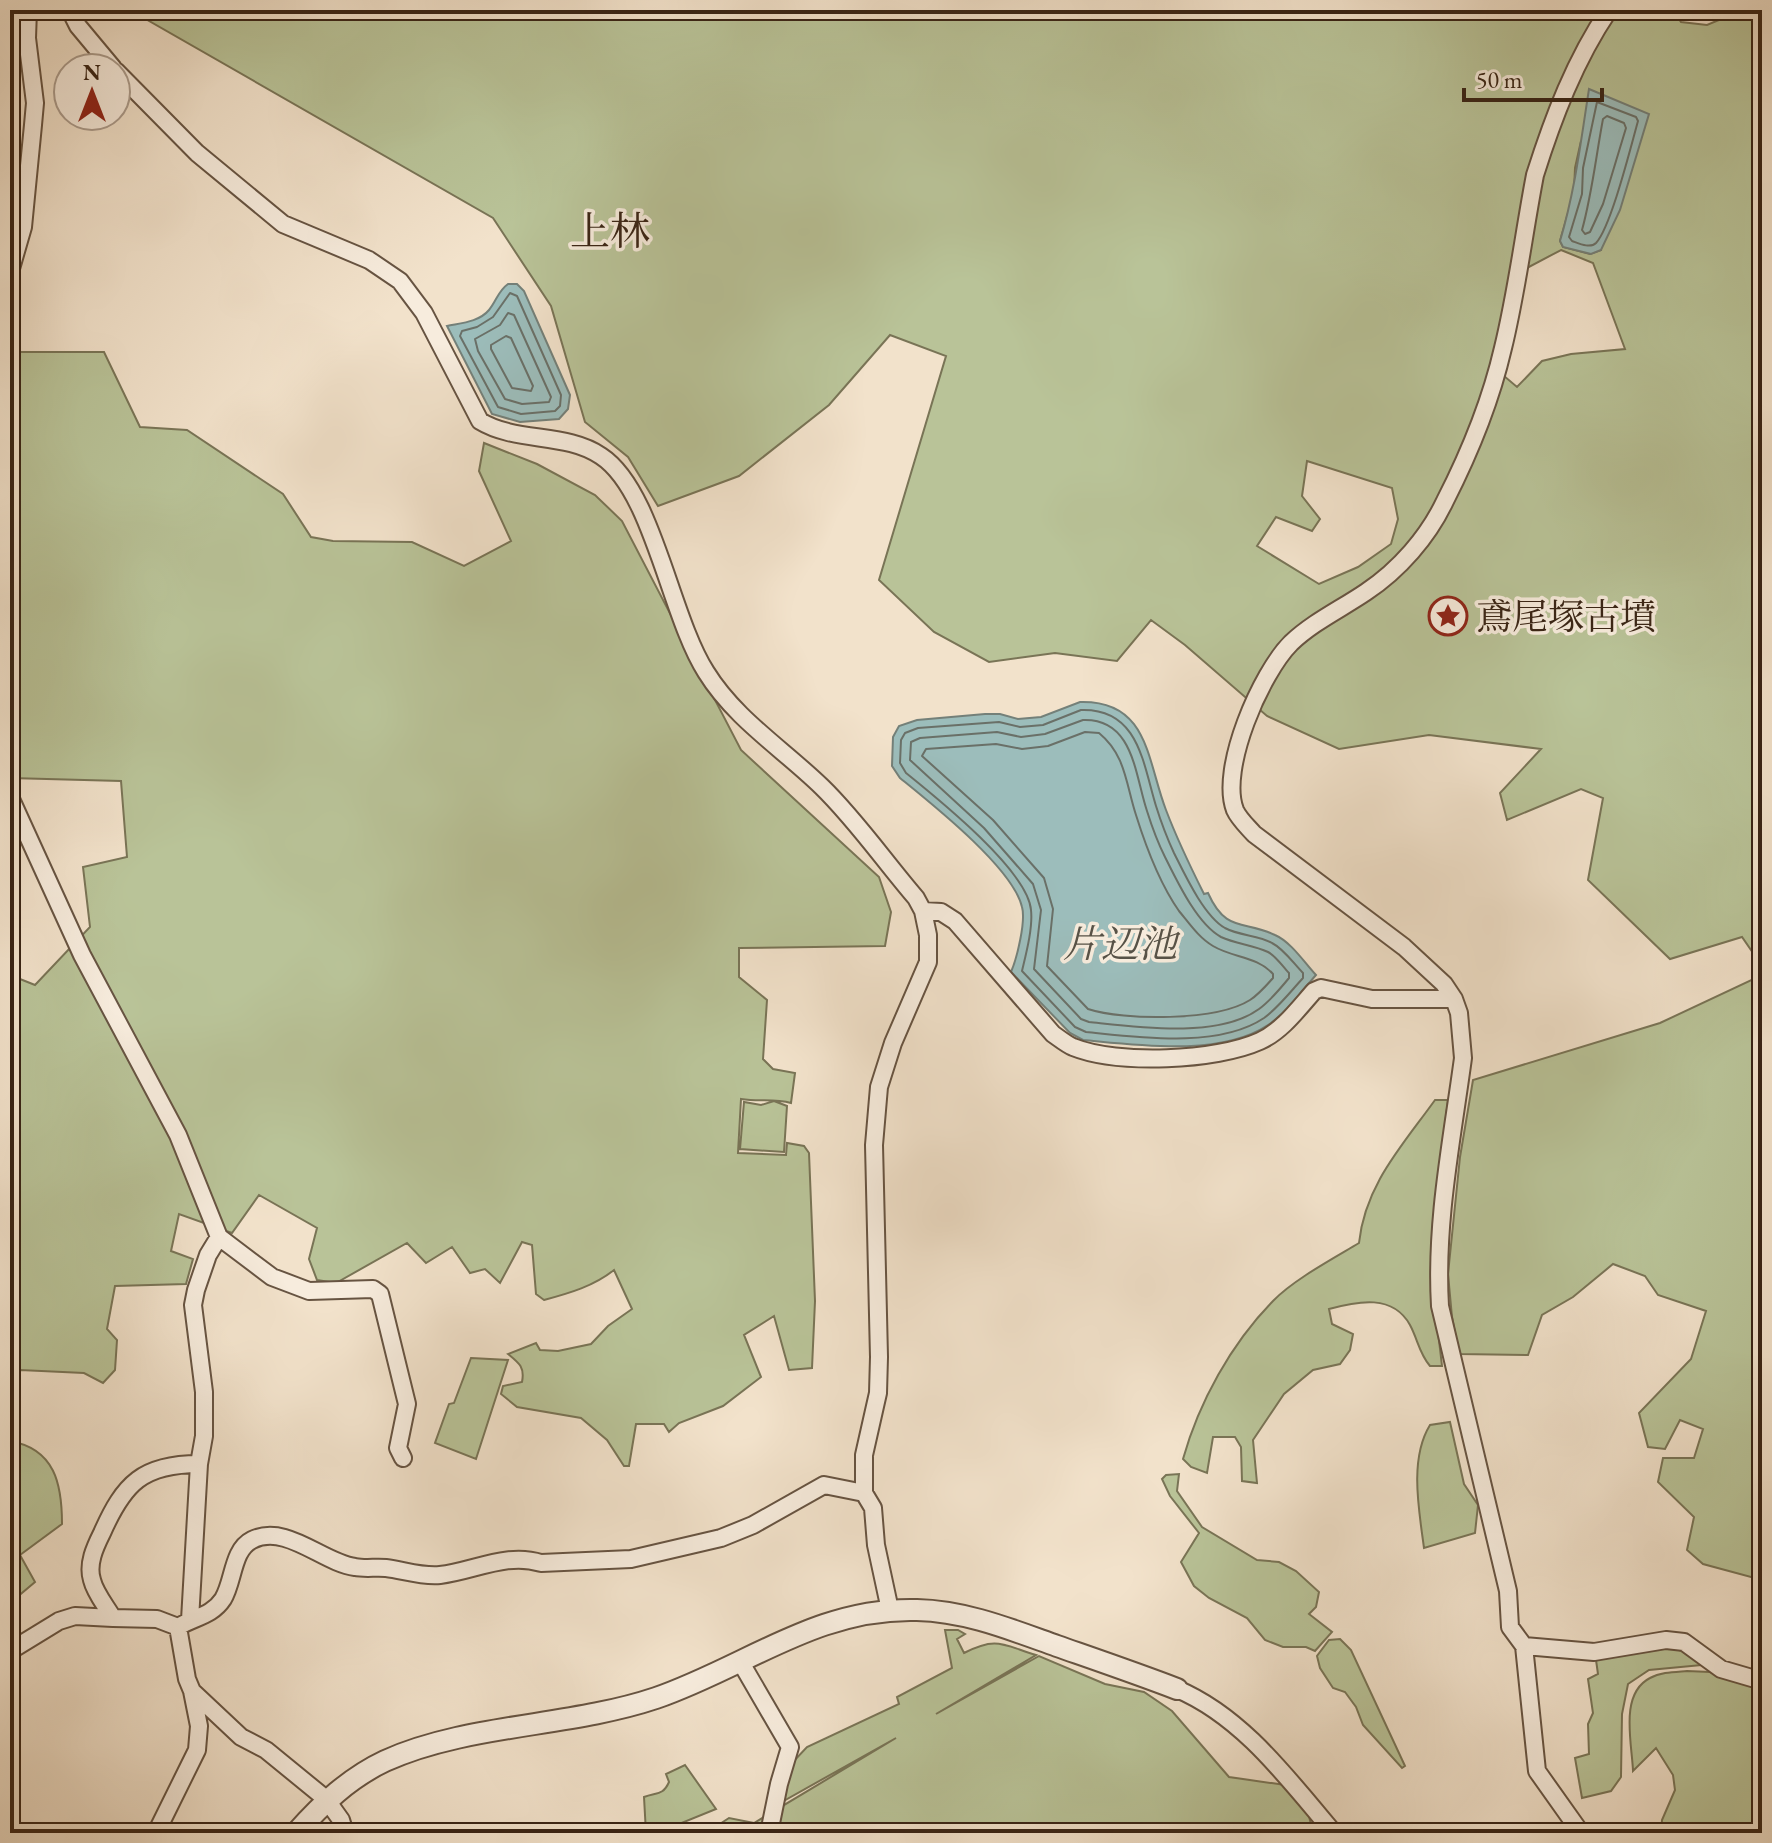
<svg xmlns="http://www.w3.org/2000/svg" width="1772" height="1843" font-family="'EB Garamond','Noto Serif JP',serif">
<rect width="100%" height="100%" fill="#f2e2cb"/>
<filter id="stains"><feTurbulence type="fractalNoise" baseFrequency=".0025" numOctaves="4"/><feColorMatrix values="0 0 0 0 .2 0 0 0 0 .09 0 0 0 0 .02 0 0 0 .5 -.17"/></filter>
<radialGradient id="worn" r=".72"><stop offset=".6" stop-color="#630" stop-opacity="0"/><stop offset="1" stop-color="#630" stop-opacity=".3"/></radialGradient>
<path fill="#b9c398" stroke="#797456" stroke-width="2" fill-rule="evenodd" d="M130 10H1673L1681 22 1707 25 1743 10H1762V966L1742 937 1670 959 1588 880 1603 798 1581 789 1507 820 1500 793 1541 749 1429 735 1339 749 1267 716 1185 645 1151 620 1117 661 1055 653 989 662 934 632 879 580 946 356 890 335 829 405 739 476 658 506 628 457 585 422 551 306 493 218ZM1581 141 1601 250 1590 254 1563 247 1560 241 1574 192 1575 168ZM1561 250 1593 263 1625 349 1571 354 1542 361 1517 387 1491 365 1525 269ZM1307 461 1392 488 1398 519 1391 544 1358 567 1319 584 1257 546 1276 517 1312 531 1320 519 1302 496Z
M10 352H104L140 427 187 430 283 494 311 537 333 541 412 542 464 566 511 541 479 471 484 443 537 464 595 495 622 521 741 750 879 877 891 912 885 946 739 948V977L767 1000 763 1059 773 1069 795 1073 791 1103C774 1098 759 1102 741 1099L738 1153 786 1155 787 1143 804 1146 809 1153 815 1301 812 1368 789 1370 774 1316 744 1335 761 1377 723 1406 679 1423 669 1432 664 1424H636L629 1466H624L607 1440 581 1418 517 1407 501 1394 503 1386 522 1382C525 1367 519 1363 508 1354L536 1343 540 1350 558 1351 591 1344 608 1326 632 1309 614 1270C594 1286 570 1293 544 1300L536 1294 532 1245 522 1242 500 1283 485 1269 470 1273 452 1247 426 1263 407 1243 336 1283 317 1280 309 1259 317 1228 259 1195 232 1233 179 1214 171 1251 193 1259 186 1284 115 1286 107 1329 117 1340 115 1370 103 1383 84 1373 20 1370 10 1380V975L35 985 90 927 83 867 127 857 121 781 10 778Z
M1762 975V1580L1703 1564 1687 1550 1694 1517 1658 1482 1663 1458H1694L1703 1429 1680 1420 1665 1449 1648 1447 1639 1413 1691 1359 1706 1311 1658 1295 1645 1276 1613 1264 1573 1297 1542 1315 1528 1355 1459 1354 1452 1317 1448 1274 1460 1157 1473 1080 1660 1023Z
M1435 1100H1448L1434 1212 1431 1272 1442 1366H1430C1419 1353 1418 1340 1410 1325 1393 1294 1358 1301 1329 1309L1332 1324 1353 1334 1350 1350 1340 1364 1313 1370 1284 1394 1253 1440 1257 1483 1242 1481 1241 1447 1235 1437H1213L1207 1473 1191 1467 1183 1459C1199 1402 1231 1344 1273 1301 1293 1280 1334 1258 1359 1243 1365 1185 1402 1146 1435 1100Z
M774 1101 787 1106 784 1152 740 1149 744 1102 761 1105Z
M471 1358 508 1360 476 1459 435 1443 449 1404 454 1403Z
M1450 1422 1464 1484 1478 1505 1475 1533 1424 1548C1419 1510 1409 1459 1430 1425Z
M10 1441C55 1449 62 1484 62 1524L20 1555 35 1582 10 1603Z
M1179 1474 1177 1491 1202 1527 1257 1560 1279 1562 1296 1571 1319 1592 1316 1607 1309 1614 1332 1632 1315 1651 1306 1647H1283L1265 1640 1247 1618 1209 1598 1194 1586 1181 1562 1199 1533 1170 1496 1162 1479 1166 1475Z
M945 1630H958L965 1634 957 1639 964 1653C997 1636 1003 1645 1036 1655L936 1714 1039 1656 1105 1684 1144 1692 1172 1711 1229 1777 1285 1785 1309 1816 1313 1833H706L729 1818 754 1823 896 1738 780 1803 791 1764 807 1747 899 1704 897 1697 952 1668Z
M1340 1639 1351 1650 1405 1766 1402 1768 1363 1725 1356 1707 1345 1692 1333 1688 1320 1668 1317 1656 1329 1640Z
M1670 1647 1688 1653 1702 1665 1649 1670 1628 1684 1622 1714 1621 1777 1611 1791 1582 1798 1575 1758 1589 1754 1588 1724 1593 1713 1588 1679 1598 1674 1596 1660Z
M1687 1671 1710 1672 1762 1690V1833H1661L1662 1820 1675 1790 1673 1775 1656 1748 1633 1771C1632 1743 1619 1694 1650 1678 1661 1672 1675 1672 1687 1671Z
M685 1765 716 1809 674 1826 677 1833H646L644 1797C656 1792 663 1796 669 1782L666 1774Z"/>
<path fill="#9cbdbb" stroke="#748079" stroke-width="2" d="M1589 89 1649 114 1620 210 1601 250 1591 254 1563 247 1560 241C1575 191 1581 140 1589 89Z
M508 284H517L524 291 570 395 568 409 559 419 520 422 492 414 447 326C461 323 479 322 489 310 497 300 498 291 508 284Z
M1080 702C1149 700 1147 761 1166 810 1177 839 1190 866 1204 894L1208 893C1226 933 1243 920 1275 935 1291 942 1304 962 1316 975 1301 992 1286 1013 1268 1025 1220 1057 1137 1045 1083 1040L1070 1033 1011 972C1017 958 1026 921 1022 907 1013 868 932 804 900 778L892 766 893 737 899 726 917 720 985 714H1000L1018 719 1041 717Z"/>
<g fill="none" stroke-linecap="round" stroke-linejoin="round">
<path stroke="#6a7068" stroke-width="2" d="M1597 102 1636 117 1638 121C1631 146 1611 227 1596 243 1590 249 1578 243 1572 241L1569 237 1582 194 1583 168Z
M1607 116 1624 123 1626 128 1603 204 1590 232 1585 234 1582 230C1592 194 1596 156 1603 119Z
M510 293 517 296 561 395 560 406 555 411 521 414 498 407 460 336 462 331 477 327 493 317Z
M508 313 514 315 551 397 549 402 522 404 505 399 478 351 475 339 500 325Z
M506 336 511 338 533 386 531 391 512 388 491 349V345Z
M1081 710C1139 708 1143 764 1156 806 1161 822 1167 838 1174 853 1185 875 1204 916 1225 928 1240 936 1258 935 1272 943 1284 949 1294 964 1303 973V978C1291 991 1278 1008 1264 1018 1218 1049 1137 1037 1086 1032L1075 1027 1022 971C1026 954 1033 928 1031 910 1028 871 937 798 906 773L900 763 901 740 905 733 918 728 999 722 1020 727 1043 725Z
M1083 720C1134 718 1135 776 1147 811 1152 827 1158 843 1165 857 1177 881 1197 924 1221 937 1236 944 1253 945 1268 952 1276 956 1283 967 1289 973V978C1280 989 1270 1001 1259 1009 1218 1039 1136 1027 1089 1022L1081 1019 1034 969 1041 910 1033 884 984 828 910 760 911 742 920 738 997 732 1021 737 1045 734Z
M1085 732 1099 733C1126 755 1126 785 1136 815 1146 847 1160 884 1179 911 1189 923 1199 938 1213 946 1233 958 1257 956 1273 974V978C1266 986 1258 995 1250 1000 1217 1021 1124 1021 1088 1009L1047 966 1053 909 1044 878 993 820 922 756 926 749 996 744 1022 749 1048 746Z"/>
<g stroke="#675442" stroke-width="20">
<path id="minor" d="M70 10 78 26 113 68
M116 71 197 153 283 224 369 260 400 281 424 313 480 421C516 443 566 432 601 456 653 490 670 616 706 672 735 719 783 749 822 787 856 820 885 862 916 898L923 911 928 935V962L893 1043 879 1087 874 1145 879 1357 878 1393 864 1455V1493L873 1508 876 1545 890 1610
M10 272 23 227 33 125 35 103 27 38 28 10
M10 797 82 955 178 1135 219 1237 208 1255 196 1290 193 1305 204 1392V1436L199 1464 190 1620
M923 911 941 912 955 921 1053 1034C1059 1038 1066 1044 1073 1047 1118 1065 1216 1061 1260 1041 1282 1031 1298 1009 1314 991L1321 988 1372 999H1454
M219 1237 272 1277 309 1291 373 1289 380 1294 407 1404 398 1448 403 1458
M113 1618 157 1619 178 1627
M1524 1646 1510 1627 1508 1591 1440 1306C1435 1223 1452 1140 1463 1058L1459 1013 1454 999 1444 984 1404 947 1254 834C1247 826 1239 819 1235 810 1219 769 1261 673 1291 643 1313 622 1341 609 1366 592 1399 570 1428 537 1445 501 1469 454 1491 400 1503 348 1517 291 1524 232 1535 175 1553 118 1575 60 1609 10
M10 1651 59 1621 75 1616 113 1618C106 1606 95 1593 92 1580 87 1564 95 1547 102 1533 124 1483 143 1464 199 1464
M740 1661 790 1747 779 1784 769 1833
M1177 1689C1243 1717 1288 1779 1334 1833
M156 1833 197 1750 199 1726 192 1691
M345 1833 341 1820 326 1799 266 1750 241 1737 192 1691 187 1679 178 1627C194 1617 212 1616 223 1599 234 1581 232 1550 252 1540 286 1523 323 1563 355 1567 365 1569 376 1567 386 1568 403 1570 422 1577 440 1575 474 1571 507 1552 541 1563L631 1559 721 1538 753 1525 824 1485 864 1493
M1581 1833 1537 1771 1524 1646 1594 1652 1666 1640 1684 1642 1721 1669 1762 1681"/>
</g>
<g stroke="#675442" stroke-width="24">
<path id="tertiary" d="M296 1833C322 1804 349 1778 385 1761 466 1724 570 1727 656 1698 746 1667 817 1607 917 1610 966 1611 1012 1630 1057 1646 1097 1660 1138 1674 1177 1689"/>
</g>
<use href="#minor" stroke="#f7ecdd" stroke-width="16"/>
<use href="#tertiary" stroke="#f7ecdd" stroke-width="20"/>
</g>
<defs>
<g id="sight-ring" transform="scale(2)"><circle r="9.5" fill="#f7ecdd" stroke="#8f2418" stroke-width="1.5"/><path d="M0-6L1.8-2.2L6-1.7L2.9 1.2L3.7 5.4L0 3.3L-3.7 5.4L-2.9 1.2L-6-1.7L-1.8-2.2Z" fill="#8f2418"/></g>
</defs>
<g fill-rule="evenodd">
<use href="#sight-ring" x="1448" y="616"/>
</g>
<g text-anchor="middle" stroke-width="7" stroke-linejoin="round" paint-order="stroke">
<g font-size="36" fill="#392415" stroke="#f7ecdd" text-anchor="start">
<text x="1476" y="629">鳶尾塚古墳</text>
</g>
<g font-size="38" font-style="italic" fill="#575247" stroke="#f7ecdd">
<text x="1120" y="957">片辺池</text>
</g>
<g font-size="40" fill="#392415" stroke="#f7ecdd">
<text x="610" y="245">上林</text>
</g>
</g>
<rect width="1772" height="1843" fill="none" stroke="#f2e2cb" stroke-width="40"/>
<rect x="12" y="12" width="1748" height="1819" fill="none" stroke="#392415" stroke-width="4"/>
<rect x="20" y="20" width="1732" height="1803" fill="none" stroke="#392415" stroke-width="2"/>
<g transform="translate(92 92)"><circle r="38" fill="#f7ecdd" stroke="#ab9c8d" stroke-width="2"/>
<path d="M0-6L14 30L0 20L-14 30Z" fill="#8f2418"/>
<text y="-12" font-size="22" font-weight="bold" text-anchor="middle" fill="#392415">N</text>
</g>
<path d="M1464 88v12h138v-12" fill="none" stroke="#392415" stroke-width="4"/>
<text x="1476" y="88" font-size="24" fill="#392415" stroke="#f7ecdd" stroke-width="6" paint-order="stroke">50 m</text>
<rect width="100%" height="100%" filter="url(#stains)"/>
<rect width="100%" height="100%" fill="url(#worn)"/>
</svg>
